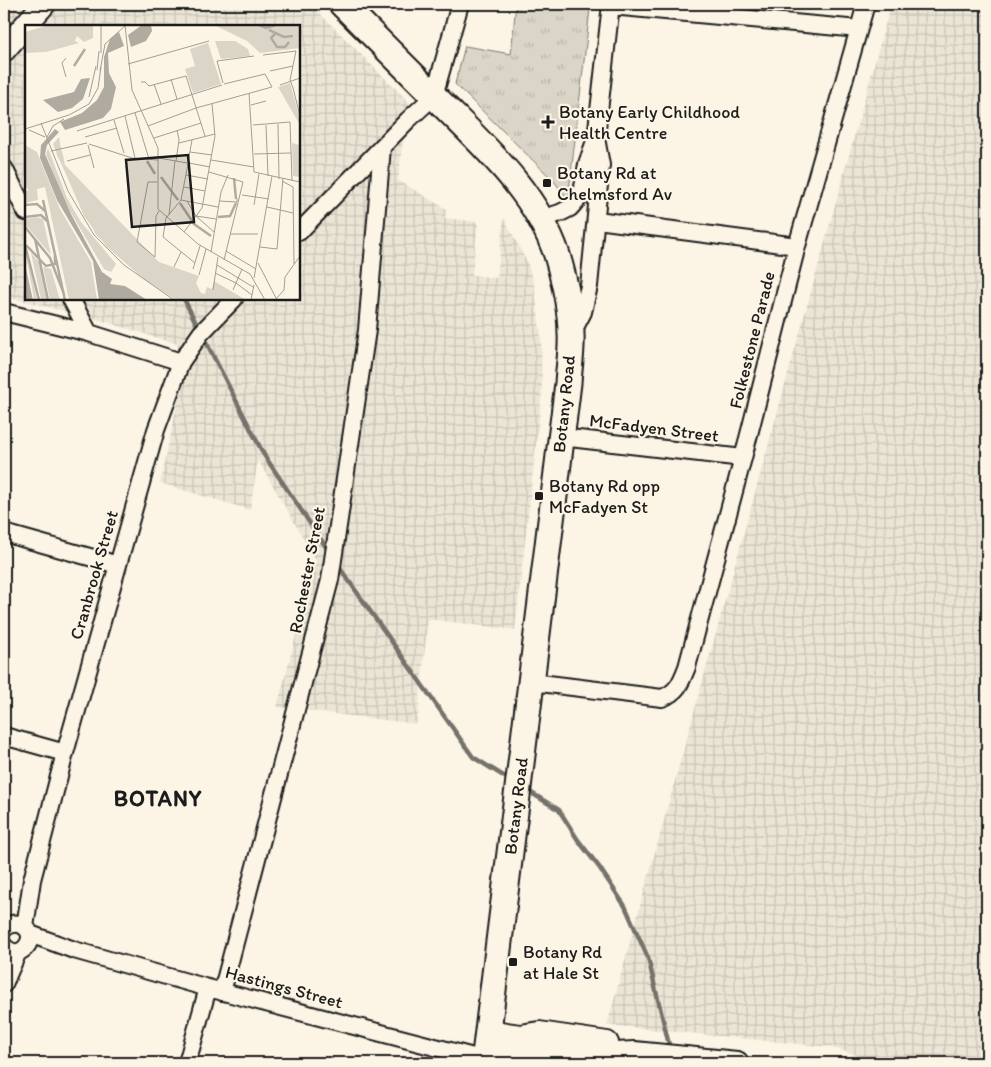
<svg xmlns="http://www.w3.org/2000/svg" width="991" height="1067" font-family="Itim,sans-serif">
<defs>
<pattern id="industrial-grid" width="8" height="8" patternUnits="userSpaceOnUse" patternTransform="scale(1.25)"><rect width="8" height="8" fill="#ebe5d6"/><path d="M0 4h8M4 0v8" fill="none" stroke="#c9c4b7"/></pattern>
<pattern id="grass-tufts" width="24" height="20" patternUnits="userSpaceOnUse" patternTransform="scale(1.25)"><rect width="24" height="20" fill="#dbd5c8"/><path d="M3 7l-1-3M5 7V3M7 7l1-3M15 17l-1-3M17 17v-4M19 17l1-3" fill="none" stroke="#bbb6ab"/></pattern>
</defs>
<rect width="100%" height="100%" fill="#fcf5e5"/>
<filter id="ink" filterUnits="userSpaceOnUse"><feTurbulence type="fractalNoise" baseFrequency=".02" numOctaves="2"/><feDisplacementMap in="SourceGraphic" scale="10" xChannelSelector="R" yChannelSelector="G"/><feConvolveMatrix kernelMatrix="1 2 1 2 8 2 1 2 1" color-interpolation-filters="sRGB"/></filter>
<g filter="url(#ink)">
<path fill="url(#industrial-grid)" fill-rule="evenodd" d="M4 4H310L414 107 402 146 398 180 446 209 445 218 478 222 472 275 497 278 504 218 527 262 534 283 541 337 542 392 515 630 428 619 417 724 277 707 316 560 258 460 250 510 160 483 186 364 177 344 100 320 4 296ZM26 26H299V299H26Z
M891 4H987V1063H880L831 1047 607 1025Z"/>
<path fill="url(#grass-tufts)" stroke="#7c7872" d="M516 4H550L590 9 568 200 554 181 455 84 465 46 511 54Z"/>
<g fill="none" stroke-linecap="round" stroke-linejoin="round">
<path stroke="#75726c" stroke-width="4.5" d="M184 299 199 329
M203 336 264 455 330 553
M337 564 473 757 510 780
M525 789 559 810 578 840 599 867 625 906 648 958 670 1049"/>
<g stroke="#1c1c1c" stroke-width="20">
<path id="street" d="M611 6 859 29
M4 168 26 212
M541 219 560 213 570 208 578 199 583 187 587 164 596 138 611 4
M597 220 797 246
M299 232 408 120 434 96 460 4
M71 299 89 333
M4 312 89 333 181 362
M572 333 583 312 589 286 601 165 596 138
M561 437 743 458
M4 533 118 565
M532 682 662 698C678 692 681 682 687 667L743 458 797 246 866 4
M4 736 65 753
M25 927 32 880 65 753 156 430 181 362 201 333 234 299
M4 929C9 924 15 922 22 925 42 935 20 965 4 946
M30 934 74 950 208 988 485 1060
M4 984 18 952
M222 992 330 580 367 330 382 147
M187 1063 208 988"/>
</g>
<g stroke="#1c1c1c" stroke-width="26">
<path id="secondary" d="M4 50 44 4
M500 1033 520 1036 539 1033 607 1043
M486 1045 581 1056 634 1053 737 1063"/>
</g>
<g stroke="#1c1c1c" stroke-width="29">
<path id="primary" d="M342 4C376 38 410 72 444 106 488 150 537 195 557 255 564 279 571 309 571 334 572 350 569 366 568 383L484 1063"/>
</g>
<use href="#street" stroke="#fcf5e5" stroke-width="16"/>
<use href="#secondary" stroke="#fcf5e5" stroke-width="22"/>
<use href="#primary" stroke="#fcf5e5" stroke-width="25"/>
</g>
</g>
<g fill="#1c1c1c" stroke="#fcf5e5" stroke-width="2">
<path d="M545.5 114.5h5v5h5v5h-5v5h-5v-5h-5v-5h5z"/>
<rect x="542" y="178" width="10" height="10" rx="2.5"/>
<rect x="534" y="491" width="10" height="10" rx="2.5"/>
<rect x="508" y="957" width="10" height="10" rx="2.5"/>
</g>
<g text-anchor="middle" stroke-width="4.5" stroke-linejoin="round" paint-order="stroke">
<g font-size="18" fill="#1c1c1c" stroke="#fcf5e5" text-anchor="start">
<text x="559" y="118">Botany Early Childhood<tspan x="559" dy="21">Health Centre</tspan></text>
<text x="557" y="179">Botany Rd at<tspan x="557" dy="21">Chelmsford Av</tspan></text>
<text x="549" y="492">Botany Rd opp<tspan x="549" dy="21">McFadyen St</tspan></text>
<text x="523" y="958">Botany Rd<tspan x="523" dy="21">at Hale St</tspan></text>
</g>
<g font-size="18" fill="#1c1c1c" stroke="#fcf5e5">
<text transform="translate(752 340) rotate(-76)" y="6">Folkestone Parade</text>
<text transform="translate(564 404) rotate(-84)" y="6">Botany Road</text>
<text transform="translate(654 428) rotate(7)" y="6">McFadyen Street</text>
<text transform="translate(307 570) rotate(-79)" y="6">Rochester Street</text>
<text transform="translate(94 575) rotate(-74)" y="6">Cranbrook Street</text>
<text transform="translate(516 806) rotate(-83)" y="6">Botany Road</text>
<text transform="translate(284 987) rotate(15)" y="6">Hastings Street</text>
</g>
<g font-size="22" font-weight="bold" letter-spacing="1" fill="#1c1c1c" stroke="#fcf5e5">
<text x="158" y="806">BOTANY</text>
</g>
</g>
<g transform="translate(25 25)">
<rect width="275" height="275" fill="#fcf5e5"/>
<path d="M24 0H68V13L59 17 52 11 50 16 54 18 21 27 0 28V7ZM189 0H275V23L235 28 222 16ZM190 16H210L223 24 225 31 196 34ZM183 18 196 59 168 68 160 44 170 41 165 24ZM265 58 275 94V100L253 62ZM267 118 275 120V152L268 151ZM0 120 12 127 35 184 66 237 72 275H44L20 162 12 164 13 175 0 178V167L4 165 0 161ZM23 123 42 173 56 197 91 239 86 247 79 244 39 176 21 129ZM37 126 40 140 134 237 174 251 171 258 176 268 180 269 182 262 187 264 189 256 221 275H151L120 255 71 210 31 128ZM12 192 18 194 26 230 0 199V194ZM0 225 3 234 12 275 9 274ZM6 228 14 237 22 275 16 274ZM18 242 26 244 35 275H25Z" fill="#dbd5c8"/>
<path d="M34 112 39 140 131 239 156 249 159 255 150 256 138 250 149 262 148 271 113 249 81 221 59 191 28 119Z" fill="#dbd5c8"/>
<path d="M117 0H126L127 6 121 16 106 22 103 10ZM94 7 99 21 83 28 84 48 91 62 86 84 78 93 40 105 35 97 57 88 72 75 79 62V32L85 14ZM65 53 58 74 47 83 33 87 18 75 49 67 56 54ZM30 104 34 107 22 120 20 129 46 189 77 247 87 254 85 259 100 261 122 275H74L68 236 32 175 15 133 16 120ZM0 239 8 275H0Z" fill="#b0aba1"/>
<path fill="none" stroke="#b0aba1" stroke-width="2.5" d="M234 0 241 3 251 0M244 5 259 12 268 11M250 9 246 13 252 22H260L264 17M49 41 60 24M122 136 130 149M136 152 153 175M209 153 211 174M18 175 40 275M155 178 169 199 186 211M0 180 12 179 20 186M0 192 16 190 23 197M193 192 205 191 211 178M0 202 25 233 39 269M10 214 23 275M0 220 14 275M1 220 21 241 30 239V229"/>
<path fill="none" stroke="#a29e95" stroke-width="1" d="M100 0 107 65 133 123V184L173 219 225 249 240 275M76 28V0M238 30 271 26 265 55 268 63M41 33 37 38 41 52M103 39 184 16M72 45 74 26M75 46 80 19 101 0M245 46 268 41M146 54 152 74M116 57H120L124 61 161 51 180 111M198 58 192 36 229 31M129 59 136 79M255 60 275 53M268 63 275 91M224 68 229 147M64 72 71 41M226 80 241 76M110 88 124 134M100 91 110 133M89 95 99 128M16 98 43 166 69 210 99 240 149 275M253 99 254 154M228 100 265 97 267 156M241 100 243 151M123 101 171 83 247 62 240 49 199 59M0 104 44 90 64 79 73 63 76 42M4 105 20 112M52 106 197 60M22 112 28 101 39 94M60 112 92 103M129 113 176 98M154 118 190 109M64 119 107 133 133 135M63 120 69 143M26 126 62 118M165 127 187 130M229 129 266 128M134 133 162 138M186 135 229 142M42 136 65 130M151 136 154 115 152 105M163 137 167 115M164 138 185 142M163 139 156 175 141 193 138 212 170 238M184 147 218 157 199 235M229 147 275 157M161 150 183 154M257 156 268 162 269 239M159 162 180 166M217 170 244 174M156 175 193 182M162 176 171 191 189 207M194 176 212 177V174M229 180 234 149M242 182 268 188M144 190 150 136M171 191 191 194M115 200H131M159 207 177 183 190 111 187 79M206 209H233M235 222 252 224 258 153M201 226 231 244M186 227 196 167 203 150M130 232 112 217 123 157H132M130 232 131 191 134 186M233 238 251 273M192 240 228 262M149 242 156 227M168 244 175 221M190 248 211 258 227 270M174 250 181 224M229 253 247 151M188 265 193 232M208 265 217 244M226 275 229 260M250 275 259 265 260 252 275 231"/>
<path fill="#1c1c1c" fill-opacity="0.15" stroke="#1c1c1c" stroke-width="2.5" d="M163 130 169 197 107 202 101 135Z"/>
<rect width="275" height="275" fill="none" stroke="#1c1c1c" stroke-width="2.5"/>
</g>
<rect width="991" height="1067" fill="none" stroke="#fcf5e5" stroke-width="20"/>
<rect x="10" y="10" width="971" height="1047" fill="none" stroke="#1c1c1c" stroke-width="2" filter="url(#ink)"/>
</svg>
